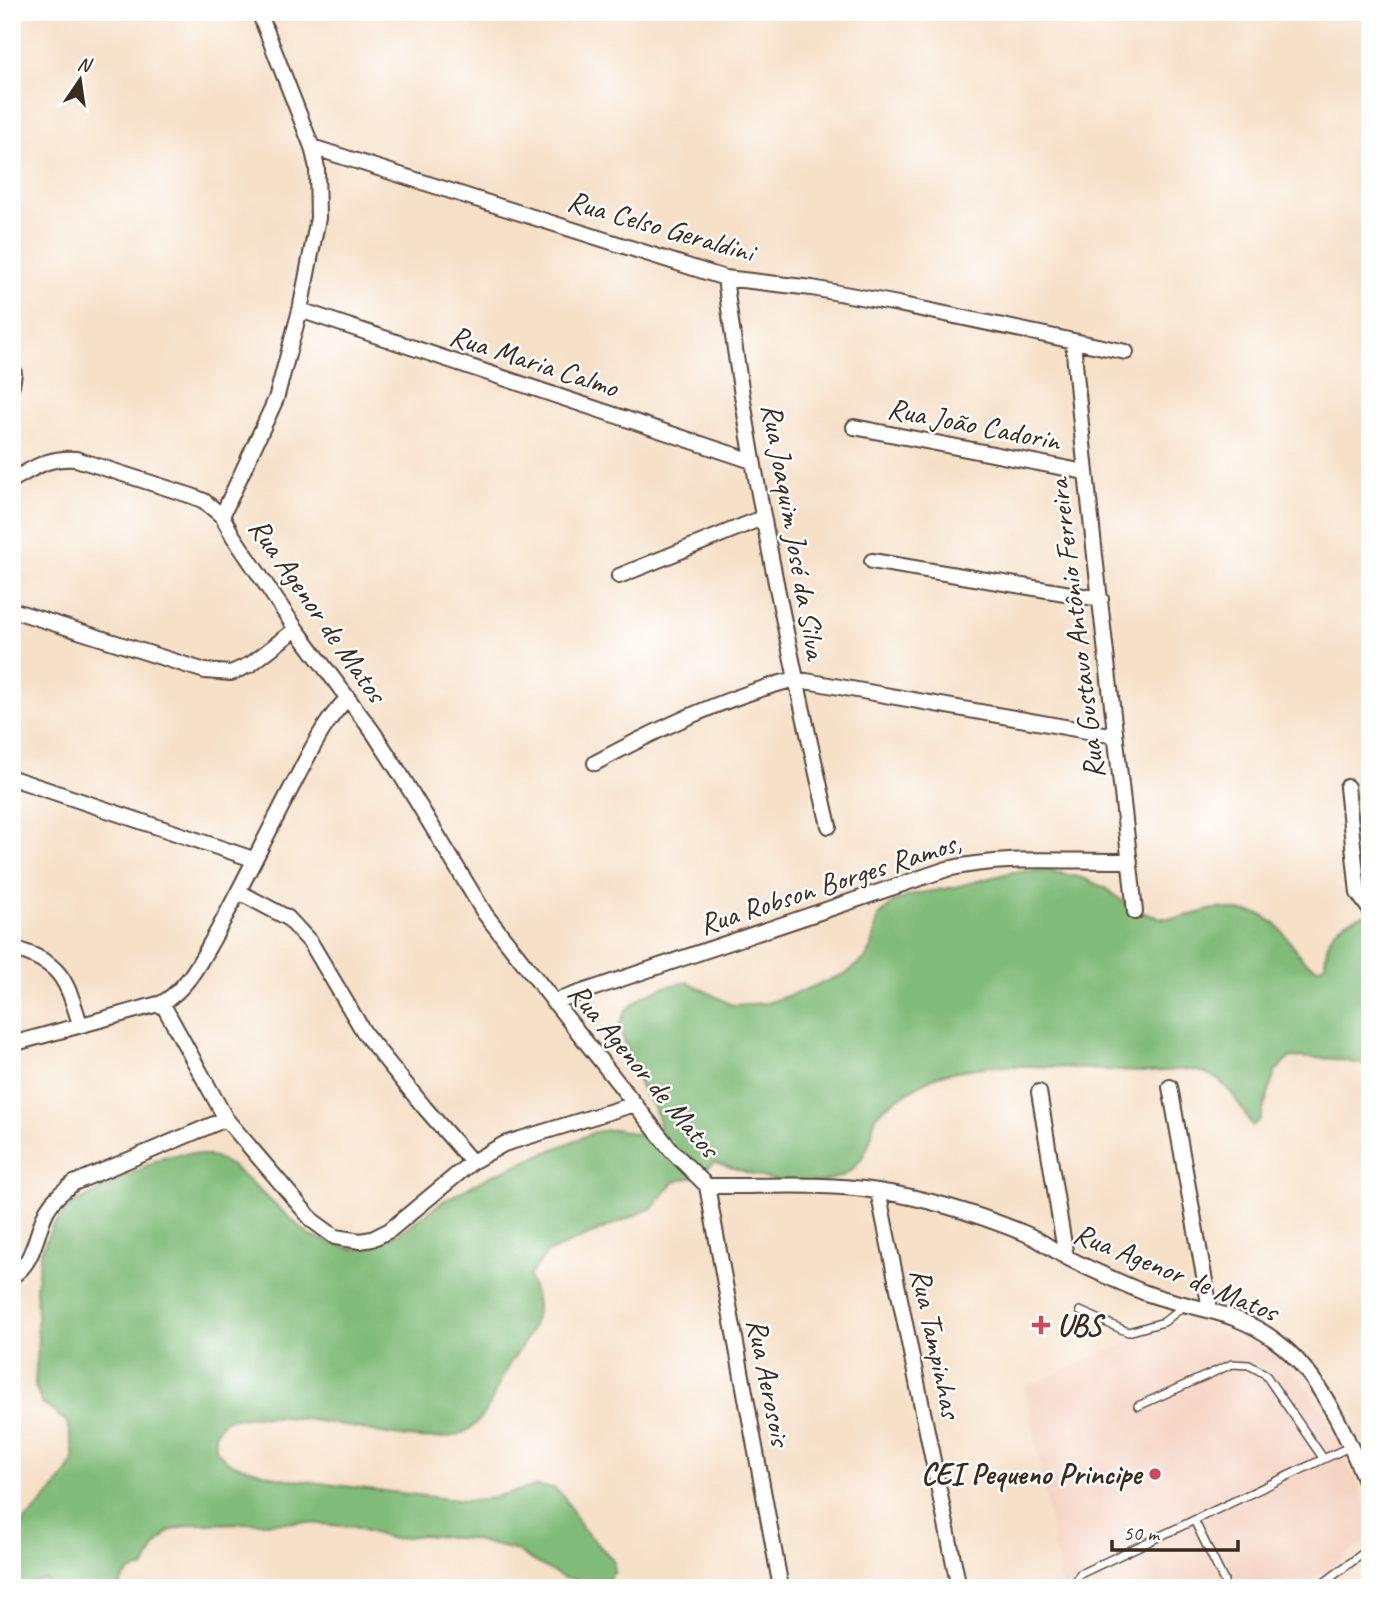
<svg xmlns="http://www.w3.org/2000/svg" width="1382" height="1600" font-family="Caveat,sans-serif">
<rect width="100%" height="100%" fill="#fff"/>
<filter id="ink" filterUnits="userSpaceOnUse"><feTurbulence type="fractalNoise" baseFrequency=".0143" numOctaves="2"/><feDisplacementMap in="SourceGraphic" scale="14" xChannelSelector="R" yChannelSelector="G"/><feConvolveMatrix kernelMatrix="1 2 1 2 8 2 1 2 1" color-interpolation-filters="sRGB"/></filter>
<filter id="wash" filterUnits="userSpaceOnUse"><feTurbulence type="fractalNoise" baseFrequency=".00686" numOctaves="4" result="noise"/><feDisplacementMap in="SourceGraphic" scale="28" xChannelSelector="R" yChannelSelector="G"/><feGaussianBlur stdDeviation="1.57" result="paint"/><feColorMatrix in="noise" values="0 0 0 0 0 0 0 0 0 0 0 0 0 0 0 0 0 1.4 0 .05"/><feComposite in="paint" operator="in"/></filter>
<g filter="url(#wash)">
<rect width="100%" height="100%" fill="#f6e0c8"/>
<path fill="#f5d3c2" d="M1189 1316 1277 1350 1309 1390 1339 1442 1370 1513V1537L1304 1588H1062L1025 1387Z"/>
<path fill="#81bb79" stroke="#5e724c" stroke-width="2" d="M1046 870 1083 878 1105 888 1133 909 1159 918H1178L1218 908 1260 914 1278 926 1304 961 1318 968 1325 964C1327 931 1336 924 1366 914L1370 917V1066L1336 1059 1290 1057 1275 1072 1260 1120 1252 1126C1241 1107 1230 1084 1208 1074 1187 1065 1162 1073 1140 1072 1075 1070 1006 1058 943 1074 929 1078 913 1089 900 1097 893 1101 880 1110 876 1117 873 1122 873 1131 871 1137 867 1153 855 1172 839 1177 790 1193 761 1176 715 1162L696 1176 674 1182 652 1208 547 1253 529 1276C532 1285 537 1297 537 1307 537 1329 518 1350 507 1368 495 1389 491 1411 472 1427 442 1452 371 1429 336 1424 303 1418 258 1412 225 1420L215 1433 216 1450 228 1462 279 1478 465 1501 486 1499 536 1486 554 1488 564 1497 582 1528 613 1560 615 1572 608 1579 594 1582 564 1578 514 1550 470 1539 421 1535 392 1539 354 1527 298 1522 194 1524 169 1531 155 1547 144 1569C128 1569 125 1575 118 1588H55L44 1579 12 1588V1531C28 1520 68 1478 73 1460 75 1450 69 1433 67 1422L42 1403 35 1386 38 1339 36 1287 41 1252 52 1227 69 1207 163 1157 190 1153 215 1157 233 1167 310 1236 352 1249 375 1245 401 1232 443 1201 490 1176 595 1132 616 1129 647 1137 655 1135 659 1128 658 1116 640 1086 619 1026 626 1010 643 996 664 987 688 982 732 1005 767 1003 802 991 847 973 865 959 871 949 878 917 895 901 915 894 955 887 1013 872Z"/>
</g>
<g filter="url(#ink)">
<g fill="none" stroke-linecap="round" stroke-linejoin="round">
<g stroke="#574538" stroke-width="10">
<path id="lane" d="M1080 1311 1128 1332 1164 1322 1186 1304
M1138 1406 1232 1364 1249 1365 1265 1374 1323 1458
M1194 1520 1224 1581V1588
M1073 1588 1080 1574 1349 1447
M1317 1588 1370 1548"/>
</g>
<g stroke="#574538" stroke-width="18">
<path id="street" d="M312 147 725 278 812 288 898 304 1126 352
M725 278C749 463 787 645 829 826
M300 310 752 461
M1073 341C1090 531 1115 721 1135 912
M12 370 14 373 12 385
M854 427 1085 472
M12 480C36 467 48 457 76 459L192 496 204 501 222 516 233 536 296 629 373 732 399 772 485 914 671 1150 707 1186C763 1187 821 1182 877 1191 927 1198 977 1214 1024 1233 1039 1239 1052 1249 1066 1257 1091 1270 1117 1281 1143 1292 1190 1310 1233 1308 1276 1341 1321 1374 1350 1442 1370 1493
M222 516 276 399 300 310 318 218 317 168 312 147 259 12
M872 561 1101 599
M619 576 762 518
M12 610 205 671 231 673 251 664 296 629
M595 763C660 728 723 698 795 679L1115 736
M12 778 253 859
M1347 787 1358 893 1370 910
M239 892 288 918 311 943 365 1034 424 1107 472 1162
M12 948C61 962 66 979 80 1024
M553 1002 947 869C1007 855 1069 862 1130 861
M162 1003 226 1119 313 1221 335 1237 360 1241 372 1239 390 1230 472 1162 504 1144 635 1104
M12 1044 162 1003C189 987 201 960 217 932 244 882 269 830 296 779 311 751 324 721 348 698
M1170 1087 1210 1309
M1039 1092 1066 1257
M707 1186 781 1588
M878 1191 959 1588
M12 1276C35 1263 36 1231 47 1210 54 1198 63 1191 74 1183L226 1119"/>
</g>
<use href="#lane" stroke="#fff" stroke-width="7"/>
<use href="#street" stroke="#fff" stroke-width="14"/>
</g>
</g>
<g fill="#d1495b" stroke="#fff" stroke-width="2.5">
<path d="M1037.5 1314.5h7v7h7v7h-7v7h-7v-7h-7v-7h7z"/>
<circle cx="1155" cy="1474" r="7"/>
</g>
<g text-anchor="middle" stroke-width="5" stroke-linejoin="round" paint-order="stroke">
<g font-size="30" fill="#3b2a1e" stroke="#fff">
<text transform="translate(661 226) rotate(16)" y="10">Rua Celso Geraldini</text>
<text transform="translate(534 361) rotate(18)" y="10">Rua Maria Calmo</text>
<text transform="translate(974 424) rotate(11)" y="10">Rua João Cadorin</text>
<text transform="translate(794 531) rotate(80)" y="10">Rua Joaquim José da Silva</text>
<text transform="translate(318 610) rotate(55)" y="10">Rua Agenor de Matos</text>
<text transform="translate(1076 629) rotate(-97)" y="10">Rua Gustavo Antônio Ferreira</text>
<text transform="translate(830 883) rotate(-18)" y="10">Rua Robson Borges Ramos,</text>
<text transform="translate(644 1070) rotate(50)" y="10">Rua Agenor de Matos</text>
<text transform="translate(1176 1272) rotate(22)" y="10">Rua Agenor de Matos</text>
<text transform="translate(936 1343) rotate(78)" y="10">Rua Tampinhas</text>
<text transform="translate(769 1382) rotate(79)" y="10">Rua Aerosois</text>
</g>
<g font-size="30" font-weight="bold" fill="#3b2a1e" stroke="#fff" text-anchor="start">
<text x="1057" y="1335">UBS</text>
<text x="1141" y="1484" text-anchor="end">CEI Pequeno Principe</text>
</g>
</g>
<rect width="1382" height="1600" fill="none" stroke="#fff" stroke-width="42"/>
<g transform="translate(80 80) rotate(13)" stroke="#ffffff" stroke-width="5" paint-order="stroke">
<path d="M0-5L12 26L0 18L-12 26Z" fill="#3b2a1e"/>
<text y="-10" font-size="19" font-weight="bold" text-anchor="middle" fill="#3b2a1e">N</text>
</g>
<path d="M1112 1540v10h126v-10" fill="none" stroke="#3b2a1e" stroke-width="3.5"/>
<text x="1123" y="1540" font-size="21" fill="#3b2a1e" stroke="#ffffff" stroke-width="5" paint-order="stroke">50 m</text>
</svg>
